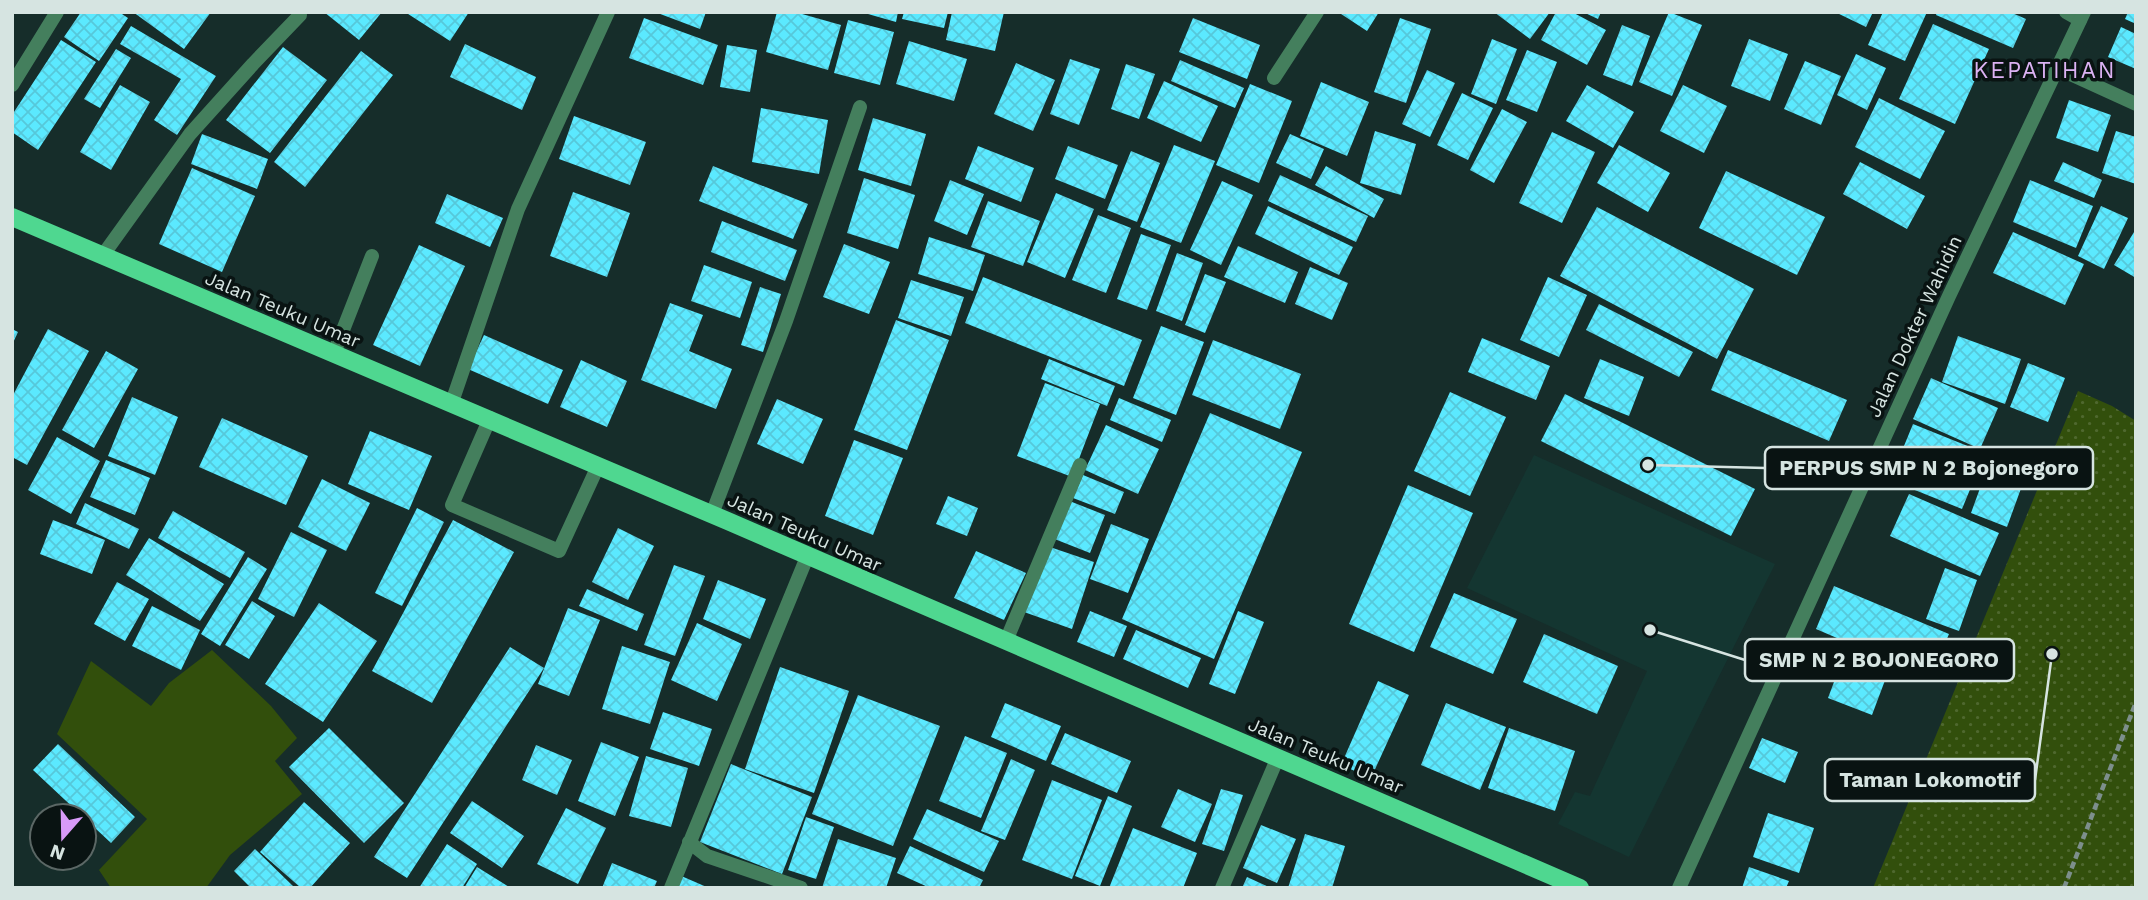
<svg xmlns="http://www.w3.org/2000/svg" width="2148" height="900" font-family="'Work Sans',sans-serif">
<defs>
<pattern id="park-dots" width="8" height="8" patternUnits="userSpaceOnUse" patternTransform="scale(1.75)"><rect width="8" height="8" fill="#324f0c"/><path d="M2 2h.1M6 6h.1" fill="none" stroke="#4f682f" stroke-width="1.8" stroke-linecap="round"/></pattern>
<pattern id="building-cross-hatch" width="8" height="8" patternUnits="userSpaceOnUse" patternTransform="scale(1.75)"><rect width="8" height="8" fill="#5be9ff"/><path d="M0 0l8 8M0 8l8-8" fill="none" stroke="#56c8da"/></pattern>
</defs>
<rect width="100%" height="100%" fill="#162d2a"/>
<path fill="#143631" d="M1534 455 1775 564 1629 857 1558 824 1575 792 1590 796 1647 671 1467 588Z"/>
<path fill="#324f0c" d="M212 650 271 706 297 738 275 761 302 794 230 855 206 888H111L99 870 147 819 57 734 91 661 151 706 169 683Z"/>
<path fill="url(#park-dots)" d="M2078 391 2112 406 2136 421V888H1873Z"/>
<path fill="url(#building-cross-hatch)" d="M81 12H119L128 18 99 61 64 37Z
M133 12H211L184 49Z
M324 12H382L359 40Z
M405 12H469L450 41Z
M655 12H706L700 29Z
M777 12H795L841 25 828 70 766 52Z
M861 12H898L896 22Z
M904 12H948L944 28 902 19Z
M952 12H1004L995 51 946 40Z
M1338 12H1379L1367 31Z
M1494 12H1550L1530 39Z
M1556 12H1572L1606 30 1587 65 1541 40Z
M1583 12H1601L1598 19Z
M1669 12 1702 25 1672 96 1639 82Z
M1835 12H1873L1866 27Z
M1883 12H1927L1905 61 1868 45Z
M1937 12H2010L2026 19 2013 48 1936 15Z
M2128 12H2136V24L2125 19Z
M644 18 718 45 703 85 629 58Z
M1193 18 1260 45 1247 79 1179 52Z
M1400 18 1431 29 1406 103 1374 92Z
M848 20 894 32 880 85 834 73Z
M1933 24 1989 49 1955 124 1899 99Z
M1622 25 1650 36 1632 86 1603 75Z
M131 26 216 76 177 135 154 120 181 79 120 44Z
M2121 27 2136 34V69L2108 57Z
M1492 39 1517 49 1496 104 1471 94Z
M1749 39 1788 54 1770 101 1731 86Z
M61 40 96 62 38 150 12 132V115Z
M909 41 967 59 954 101 896 84Z
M465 44 536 77 522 110 450 77Z
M727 45 757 50 750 92 720 87Z
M283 47 327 80 270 153 226 120Z
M116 49 131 58 100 108 84 99Z
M1527 50 1557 62 1537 112 1506 100Z
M361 51 393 75 305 187 274 162Z
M1856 54 1886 68 1867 110 1837 95Z
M1070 59 1100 69 1079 125 1050 114Z
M1180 60 1244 88 1235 108 1171 81Z
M1805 61 1841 76 1821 125 1784 109Z
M1016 63 1055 80 1033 131 994 114Z
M1126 64 1155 74 1139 119 1111 109Z
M1427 70 1455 83 1430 137 1402 124Z
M1164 81 1218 106 1201 142 1147 118Z
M1321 82 1369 102 1347 156 1300 136Z
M1250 84 1292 101 1259 183 1216 165Z
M120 85 150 102 111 170 80 152Z
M1587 85 1634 112 1613 148 1566 121Z
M1683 85 1727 106 1704 153 1660 131Z
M1462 93 1493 108 1468 160 1437 145Z
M1879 98 1945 131 1920 179 1855 147Z
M2069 100 2111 115 2098 152 2056 138Z
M761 108 828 120 819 174 752 162Z
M1502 109 1527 122 1494 183 1470 170Z
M574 116 646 142 630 185 559 159Z
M873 118 926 134 911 186 858 170Z
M1375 131 1416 144 1401 195 1360 183Z
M2116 131 2136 137V184L2102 173Z
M1552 132 1595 152 1562 223 1519 203Z
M202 134 268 159 257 189 191 164Z
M1290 134 1324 149 1311 179 1276 163Z
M1174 145 1215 161 1181 243 1140 227Z
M1619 145 1670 173 1648 212 1597 183Z
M978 146 1034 168 1021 202 965 179Z
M1068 146 1118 165 1105 199 1055 179Z
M1131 151 1160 163 1137 222 1107 210Z
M1860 162 1925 196 1907 229 1843 194Z
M2063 162 2102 180 2094 198 2054 181Z
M713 166 808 204 793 239 699 201Z
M1326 166 1384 199 1374 218 1315 185Z
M192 168 255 196 222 272 159 244Z
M1726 171 1825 217 1797 275 1699 228Z
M1280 175 1368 216 1356 242 1268 201Z
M864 178 915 195 898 249 847 233Z
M950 180 984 194 967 235 934 221Z
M2030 180 2093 206 2076 248 2013 222Z
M1222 181 1253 195 1221 265 1190 250Z
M573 192 630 213 607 277 550 256Z
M1056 193 1094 209 1065 278 1027 262Z
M447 194 503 218 490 247 435 223Z
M988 201 1040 221 1023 266 971 247Z
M1268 206 1353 247 1339 275 1255 234Z
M2101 206 2128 218 2104 269 2078 256Z
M1597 207 1754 289 1717 359 1560 276Z
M1098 215 1131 228 1106 293 1072 280Z
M722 221 797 250 785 281 711 252Z
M2013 232 2084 264 2065 305 1993 273Z
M2134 232 2136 233V278L2114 265Z
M1141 234 1171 245 1147 310 1117 299Z
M929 237 985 255 973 291 918 274Z
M844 244 890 262 869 314 823 297Z
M419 245 465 266 420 366 373 345Z
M1238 246 1298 272 1285 303 1224 277Z
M1177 253 1203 263 1182 321 1156 311Z
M704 265 752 282 740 318 691 301Z
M1310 267 1348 283 1332 320 1295 304Z
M1205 274 1226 282 1205 333 1185 325Z
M983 277 1142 340 1124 386 965 323Z
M1548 277 1587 295 1559 357 1520 340Z
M911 280 964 297 951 336 898 318Z
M760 287 781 294 763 352 741 345Z
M670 303 703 315 689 351 732 369 716 409 641 380Z
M1599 304 1693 352 1679 377 1586 330Z
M896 320 949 340 907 450 854 430Z
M1161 326 1204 342 1176 415 1133 398Z
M12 329 18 332 12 345Z
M48 329 89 351 27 465 12 457V397Z
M484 335 563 370 548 404 468 369Z
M1958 336 2021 359 2005 404 1942 382Z
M1482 338 1550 366 1536 400 1468 372Z
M1213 340 1301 374 1280 429 1192 395Z
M1728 350 1847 400 1829 441 1711 390Z
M106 351 138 369 94 448 62 430Z
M1049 359 1115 386 1107 406 1041 379Z
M1600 359 1644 377 1629 416 1584 398Z
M581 360 627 381 607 427 560 407Z
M2028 363 2065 378 2048 422 2010 407Z
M1931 378 1998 408 1980 449 1913 419Z
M1045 383 1100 404 1072 477 1017 456Z
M1450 392 1506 417 1470 496 1414 471Z
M1565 394 1755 489 1731 536 1541 441Z
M132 397 178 417 155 475 108 456Z
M1119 398 1171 420 1162 442 1110 420Z
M777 399 823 419 803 464 757 444Z
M1210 413 1302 452 1214 659 1122 619Z
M222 418 308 456 286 505 199 467Z
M1913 424 1985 453 1962 509 1890 480Z
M1106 425 1159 449 1138 494 1085 470Z
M370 431 432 456 409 510 348 484Z
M57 437 100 461 71 514 28 490Z
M854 440 903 458 873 535 825 516Z
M1991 458 2027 472 2007 527 1971 513Z
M106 460 150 478 135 515 90 497Z
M1083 475 1124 492 1115 514 1073 498Z
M322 479 370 503 346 551 298 527Z
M1408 485 1473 513 1414 652 1349 624Z
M1909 494 1999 533 1980 576 1890 536Z
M948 496 978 508 967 536 936 524Z
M1067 500 1105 515 1090 553 1052 538Z
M85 503 139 529 129 549 76 524Z
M417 508 444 522 402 606 375 593Z
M173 511 245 552 230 578 158 538Z
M53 520 105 540 92 574 40 554Z
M453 520 514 552 432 703 372 671Z
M1111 524 1149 539 1128 593 1090 579Z
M618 528 654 546 628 600 592 582Z
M291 532 327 550 294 617 258 599Z
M149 538 224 584 200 621 126 575Z
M1047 546 1094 562 1072 629 1024 612Z
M976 551 1026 573 1004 620 954 598Z
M248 557 267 569 220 646 201 634Z
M674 565 705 576 675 656 644 645Z
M1945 568 1977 580 1959 631 1926 619Z
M718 580 766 599 750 639 703 619Z
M117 582 149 599 125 641 94 624Z
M1834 586 1949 634 1930 678 1816 629Z
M587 589 644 614 637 631 579 606Z
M1454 593 1517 619 1493 674 1430 647Z
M252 601 275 616 249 659 225 645Z
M319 603 377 641 323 722 265 684Z
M152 606 200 630 181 670 132 646Z
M568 608 600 620 569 696 538 684Z
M1090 611 1127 626 1114 657 1077 642Z
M1238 611 1264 622 1235 694 1209 684Z
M697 623 742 644 717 701 671 680Z
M1136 630 1201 658 1188 688 1123 659Z
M1544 634 1618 666 1597 714 1523 682Z
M622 646 670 662 650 724 602 709Z
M510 647 544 668 407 878 374 857Z
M1846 650 1890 667 1872 715 1828 698Z
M780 667 849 691 814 793 745 769Z
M1378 681 1409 695 1371 778 1341 765Z
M858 695 940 726 893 846 812 814Z
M1005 703 1061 726 1046 761 991 737Z
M1446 703 1506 727 1480 790 1421 765Z
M663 712 712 729 699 766 650 749Z
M329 728 404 803 364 843 289 767Z
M1509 728 1575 751 1555 811 1488 788Z
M1065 733 1131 761 1117 793 1051 764Z
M965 736 1007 753 981 818 939 801Z
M1762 738 1798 752 1785 783 1749 768Z
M601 742 639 757 615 816 578 801Z
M58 744 135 817 111 843 33 770Z
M536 745 572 760 557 795 522 780Z
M646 756 688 768 671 827 629 816Z
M1011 759 1035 770 1005 840 981 831Z
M731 764 812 797 782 874 700 842Z
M1052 780 1102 800 1072 879 1022 860Z
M1178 789 1212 804 1195 842 1161 827Z
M1221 789 1243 795 1224 851 1202 844Z
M1108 796 1132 806 1100 886 1075 876Z
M472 801 524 836 502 868 450 833Z
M304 802 350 843 310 888H301L260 852Z
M566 808 606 828 578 884 537 864Z
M927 809 999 841 984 872 913 839Z
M1768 813 1814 828 1799 873 1753 857Z
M806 817 834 827 816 879 788 870Z
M1261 825 1296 839 1277 883 1243 868Z
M1133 828 1197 853 1183 888H1109Z
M1305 834 1345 846 1332 888H1288Z
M838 839 896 858 886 888H822Z
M447 844 477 864 462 888H419Z
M910 846 983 880 979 888H930L897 873Z
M255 849 295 888H251L234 871Z
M612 863 657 881 654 888H602Z
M477 867 511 888H464Z
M1749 867 1789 881 1786 888H1742Z
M679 875 709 888H674Z
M1247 877 1271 888H1242Z"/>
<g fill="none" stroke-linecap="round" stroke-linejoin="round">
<path stroke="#7d8f8c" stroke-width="4.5" stroke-dasharray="7 3.5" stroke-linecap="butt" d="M2064 888 2136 702"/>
<path stroke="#447f5d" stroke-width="14" d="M334 353 372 256
M490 418 452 505 559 551 598 466"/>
<path stroke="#447f5d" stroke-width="14" d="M2066 12 2080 20
M2057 68 2136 104
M1274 78 1317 12
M103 255 190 134 253 64 300 15
M452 402 518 209 608 12
M712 514 786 321 860 107
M1006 641 1080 465
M689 842 707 856 801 888
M671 888 807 557
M1222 888 1278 757"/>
<path stroke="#447f5d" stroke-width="14" d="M12 85 57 12
M1679 888 1949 296 2084 12"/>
<path stroke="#4fd790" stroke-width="18" d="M12 217C536 438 1058 662 1580 888"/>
</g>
<g text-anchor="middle" stroke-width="7" stroke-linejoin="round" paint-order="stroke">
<g font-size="19" fill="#d6e4e1" stroke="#091312">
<text transform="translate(283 309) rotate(23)" y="7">Jalan Teuku Umar</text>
<text transform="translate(1914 326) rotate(-65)" y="7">Jalan Dokter Wahidin</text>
<text transform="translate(805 532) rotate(24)" y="7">Jalan Teuku Umar</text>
<text transform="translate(1326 755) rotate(23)" y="7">Jalan Teuku Umar</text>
</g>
<g font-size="23" letter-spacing="2" fill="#dcb2f3" stroke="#091312">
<text x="2045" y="78">KEPATIHAN</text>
</g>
</g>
<path fill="none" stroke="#d6e4e1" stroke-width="2.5" d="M1648 465L1765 468M1650 630L1745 660M2052 654L2035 780"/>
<g fill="#d6e4e1" stroke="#091312" stroke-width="2.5">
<circle cx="1648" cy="465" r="7"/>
<circle cx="1650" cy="630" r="7"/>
<circle cx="2052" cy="654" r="7"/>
</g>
<g fill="#091312" stroke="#d6e4e1" stroke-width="2.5">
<rect x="1765" y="447" width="328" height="42" rx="7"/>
<rect x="1745" y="639" width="269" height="42" rx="7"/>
<rect x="1825" y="759" width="210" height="42" rx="7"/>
</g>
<g font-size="21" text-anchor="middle" font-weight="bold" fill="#d6e4e1">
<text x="1929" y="475">PERPUS SMP N 2 Bojonegoro</text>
<text x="1879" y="667">SMP N 2 BOJONEGORO</text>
<text x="1930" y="787">Taman Lokomotif</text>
</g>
<rect width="2148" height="900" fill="none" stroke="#d6e4e1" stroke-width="28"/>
<g transform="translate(63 837) rotate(200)"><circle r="33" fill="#091312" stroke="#5b6765" stroke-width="2"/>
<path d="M0-5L12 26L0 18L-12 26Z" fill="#d89af8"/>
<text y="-10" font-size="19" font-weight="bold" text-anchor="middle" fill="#d6e4e1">N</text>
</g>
</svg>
